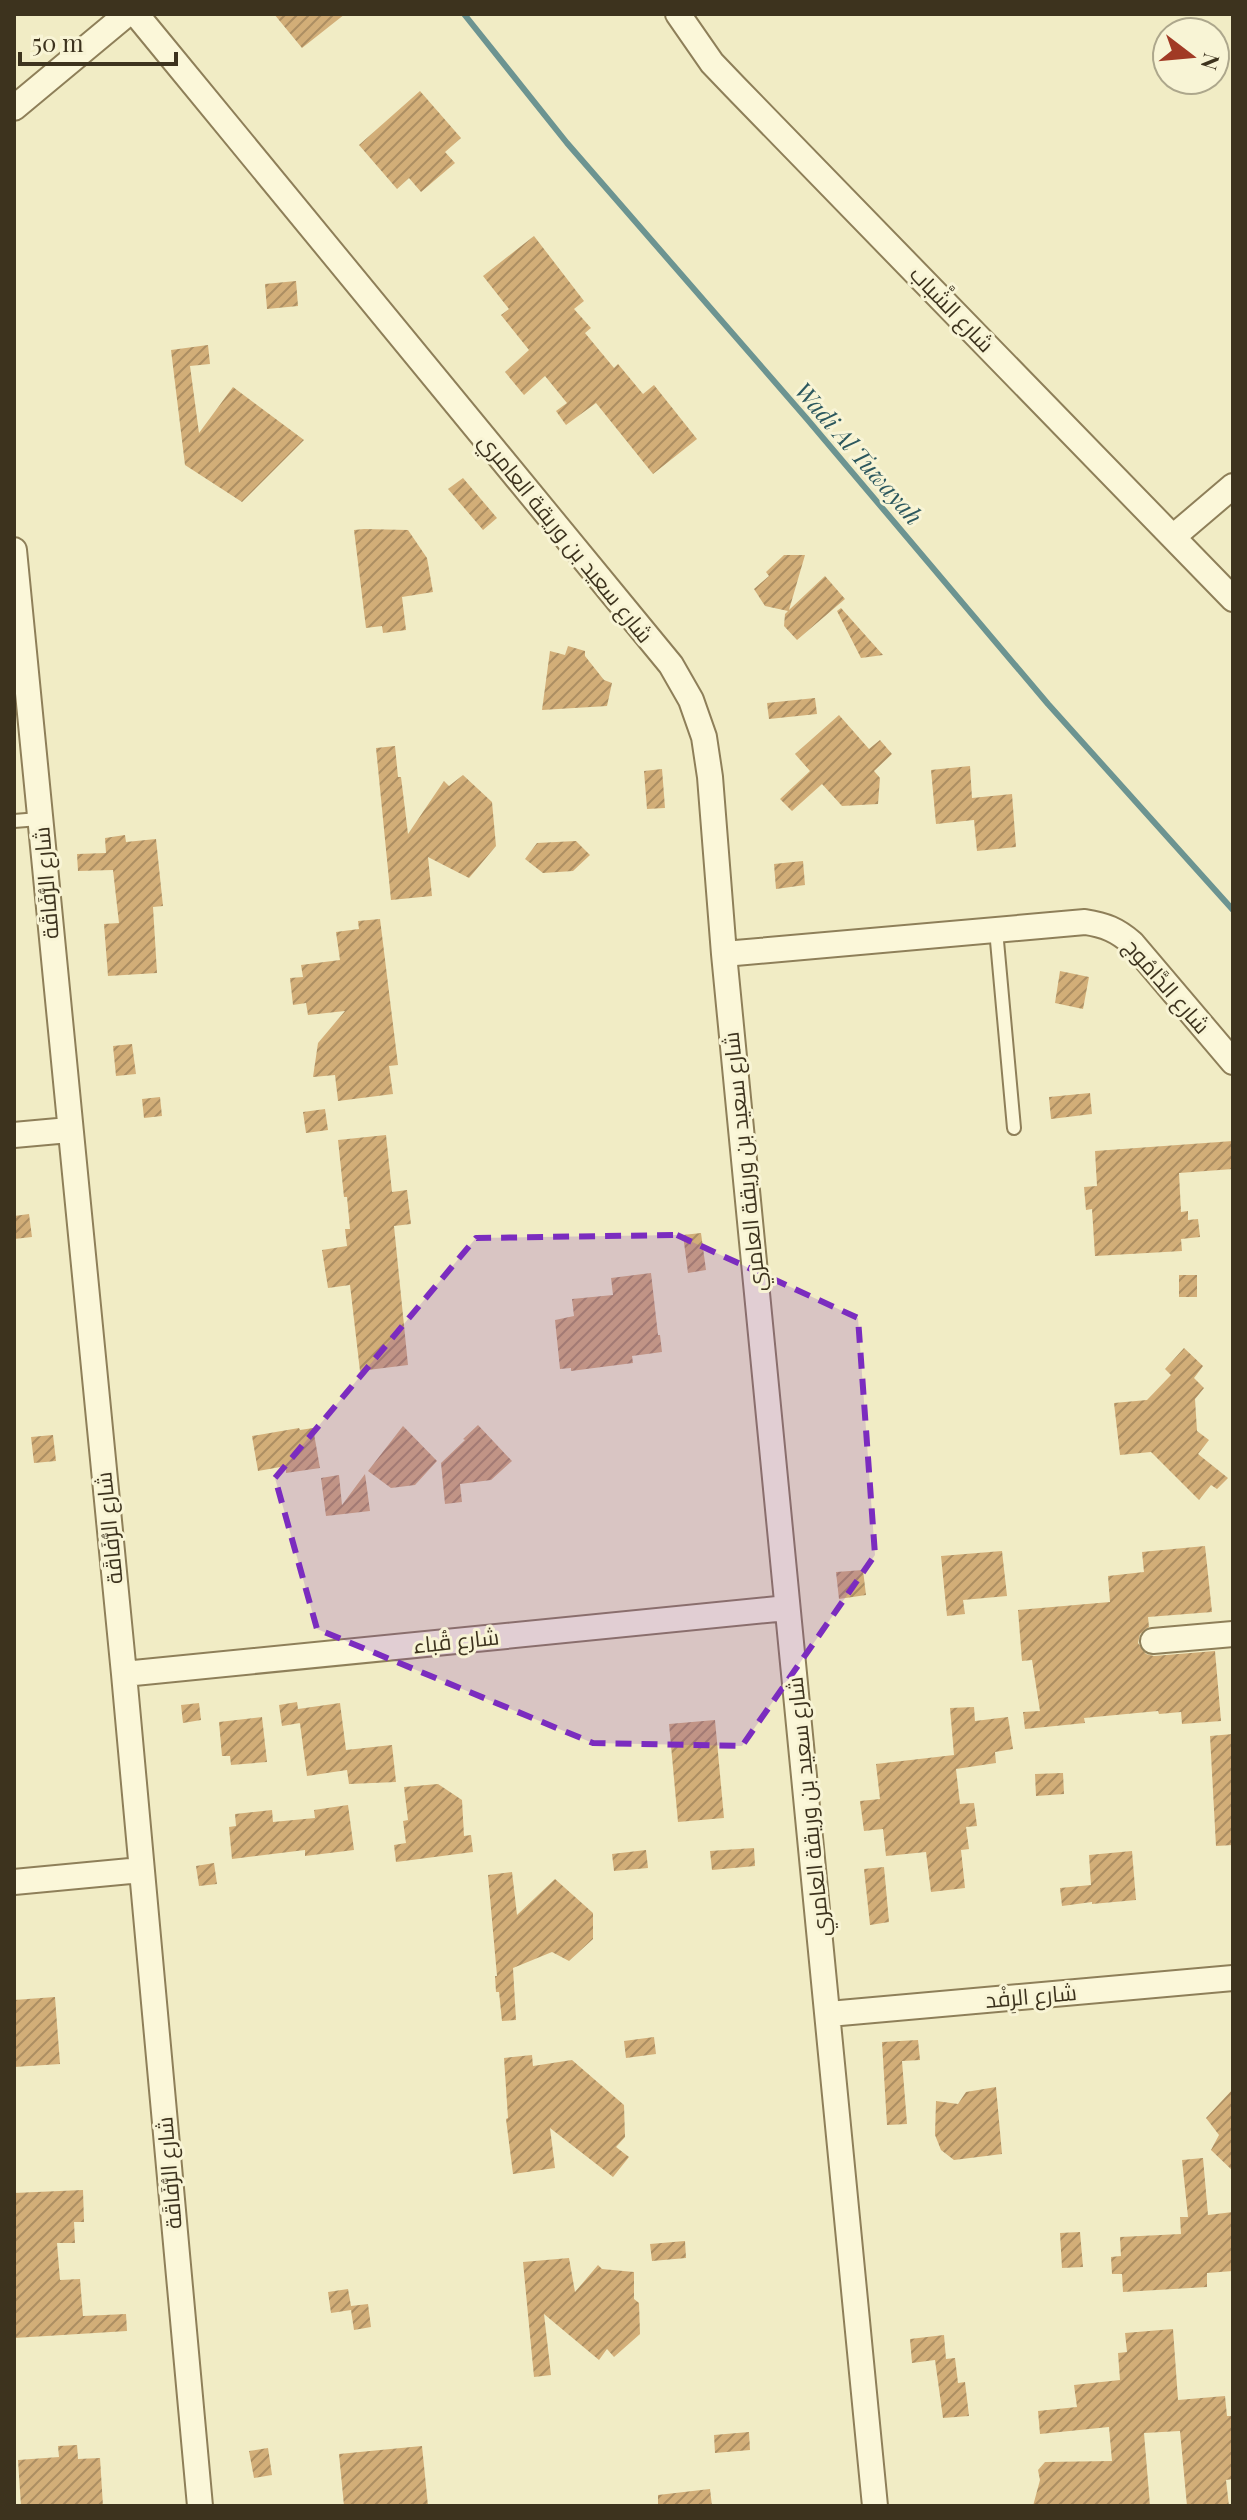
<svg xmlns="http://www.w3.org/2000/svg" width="1247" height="2520" font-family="'Playfair Display',Cairo,serif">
<defs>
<pattern id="building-hatch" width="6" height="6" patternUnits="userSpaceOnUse" patternTransform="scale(2)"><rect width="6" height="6" fill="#d2ae78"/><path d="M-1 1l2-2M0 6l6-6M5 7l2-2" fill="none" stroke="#ac8e62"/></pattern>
</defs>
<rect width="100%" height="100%" fill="#f1ecc5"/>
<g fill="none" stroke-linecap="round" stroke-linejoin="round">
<path stroke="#6c9491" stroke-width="6" d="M464 14 567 143 807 419 1048 704 1233 910"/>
</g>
<path fill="url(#building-hatch)" d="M274 14H345L302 48Z
M420 91 461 138 445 152 455 163 421 192 409 178 397 189 359 145Z
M534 236 584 301 574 309 591 328 585 333 614 368 618 364 643 394 654 385 697 439 653 474 596 403 566 425 556 411 567 403 545 376 524 395 505 372 529 350 501 315 509 309 483 276Z
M296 281 298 306 267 309 265 284Z
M208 345 210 364 190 366 199 433 233 387 304 440 242 502 185 465 171 350Z
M463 478 497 518 483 530 448 489Z
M364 529 408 530 427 558 433 592 402 597 406 630 383 633 382 626 366 628 354 530Z
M784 555H805L789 610 825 576 845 599 797 640 784 626 785 614 788 611 765 606 754 589 769 576 766 572Z
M841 608 883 655 861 658 837 611Z
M568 646 585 651V656L604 680 612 683 607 706 542 710 550 651 565 655Z
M815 698 817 714 769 719 767 703Z
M839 715 869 749 880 740 892 754 874 771 880 778 878 804 842 806 822 784 792 811 780 799 810 771 795 754Z
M395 746 398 777H401L408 834 444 781 449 786 463 775 492 802 496 846 469 878 428 857 432 896 391 900 376 748Z
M970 766 972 798 1012 794 1016 847 977 851 974 820 936 824 931 770Z
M662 769 665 808 647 809 644 771Z
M125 835 126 842 156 839 163 906 153 907 157 973 108 976 104 924 119 923 113 870 78 871 77 854 106 853 105 838Z
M576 841 590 855 573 871 543 873 525 859 537 843Z
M803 861 805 885 776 889 774 864Z
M380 919 398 1065 389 1066 393 1094 338 1101 335 1075 313 1077 318 1043 345 1011 308 1015 306 1003 293 1005 290 978 303 977 301 965 340 960 336 932 359 929 358 921Z
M1060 971 1089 977 1083 1009 1055 1003Z
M132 1044 136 1074 116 1076 113 1046Z
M1090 1093 1092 1114 1051 1119 1049 1097Z
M160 1097 162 1116 144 1118 142 1099Z
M325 1109 328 1130 306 1133 303 1112Z
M386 1135 392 1192 407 1190 411 1224 394 1226 408 1365 360 1371 350 1285 328 1288 322 1250 347 1246 345 1229H350L347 1197H344L338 1140Z
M1233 1141V1169L1179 1173 1181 1212 1188 1211V1220L1198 1219 1200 1237 1181 1239 1182 1251 1095 1256 1092 1209 1086 1210 1084 1187 1097 1186 1095 1151Z
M29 1214 32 1237 14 1239V1216Z
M701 1233 706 1270 688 1273 683 1235Z
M651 1273 658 1335H660L662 1352 632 1356 633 1363 571 1371V1368L560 1369 555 1320 574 1316 572 1299 613 1295 611 1278Z
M1179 1275H1197V1297H1179Z
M1184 1348 1203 1366 1194 1378 1204 1388 1195 1399 1197 1431 1209 1440 1198 1454 1228 1478 1217 1489 1211 1485 1199 1500 1151 1452 1120 1455 1114 1403 1147 1400 1171 1375 1165 1369Z
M478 1425 512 1461 491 1480 460 1484 462 1502 445 1504 441 1463 465 1440 463 1439Z
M403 1426 437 1461 415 1485 391 1488 368 1471Z
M299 1428 300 1430 313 1428 320 1468 286 1473V1466L258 1471 252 1436Z
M53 1435 56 1461 34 1463 31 1437Z
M365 1474 370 1511 326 1516 321 1478 339 1475 342 1505Z
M1205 1546 1212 1612 1148 1617 1149 1627 1140 1634 1138 1643 1146 1654 1154 1656 1215 1651 1221 1721 1182 1724 1181 1712 1159 1714 1158 1711 1084 1718 1085 1723 1025 1729 1023 1712 1040 1711 1032 1660 1022 1661 1018 1610 1110 1602 1108 1576 1144 1572 1142 1552Z
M1002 1551 1007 1596 963 1600 965 1614 947 1616 941 1556Z
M863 1570 866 1595 839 1599 836 1572Z
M297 1702 300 1723 282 1726 279 1705Z
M199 1703 201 1720 183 1723 181 1705Z
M340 1703 346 1750 392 1745 396 1782 349 1784 347 1770 307 1776 298 1709Z
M974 1707 975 1721 1008 1717 1013 1749 995 1752 996 1763 956 1769 960 1804 974 1803 977 1826 966 1827 969 1849 961 1850 965 1888 931 1892 926 1852 886 1856 883 1829 864 1831 860 1801 880 1799 876 1764 954 1755 950 1708Z
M262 1717 267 1762 231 1765 230 1756H222L219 1722Z
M715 1720 724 1818 678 1822 669 1724Z
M1233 1734V1845L1216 1846 1210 1736Z
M1063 1773 1064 1794 1036 1796 1035 1774Z
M438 1784 462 1800 464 1836 471 1835 473 1852 396 1862 394 1845 406 1843 403 1821 408 1820 404 1787Z
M348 1805 354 1850 305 1856V1850L232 1859 229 1827 236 1826 235 1814 272 1810 273 1822 315 1818 314 1810Z
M754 1848 755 1866 712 1870 710 1851Z
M646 1850 648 1868 614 1871 612 1854Z
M1132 1851 1136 1900 1092 1904V1902L1062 1906 1060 1888 1091 1885 1089 1855Z
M214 1863 217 1884 199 1886 196 1866Z
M884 1867 889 1922 870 1925 864 1869Z
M512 1872 517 1915 555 1879 593 1913V1939L569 1961 552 1952 513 1968 516 2020 502 2021 499 1992H496L495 1976H497L488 1875Z
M55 1997 60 2064 14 2067V2000Z
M654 2037 656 2054 626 2058 624 2041Z
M918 2040 920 2060 902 2061 907 2124 887 2125 882 2042Z
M532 2055 533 2066 572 2060 624 2105 625 2137 616 2147 629 2157 613 2177 550 2128 555 2168 513 2174 506 2119 508 2118 504 2058Z
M996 2087 1002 2154 954 2160 941 2150 935 2135 936 2101 958 2104 966 2092Z
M1233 2089V2171L1211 2150 1219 2135 1206 2118Z
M1203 2158 1208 2215 1233 2212V2271L1207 2273V2287L1123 2292 1122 2274H1112L1111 2257 1121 2256 1120 2237 1181 2234 1180 2217H1188L1182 2160Z
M83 2190 84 2222H74L75 2243H57L60 2280 80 2279 83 2316 126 2314 127 2331 14 2338V2193Z
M1080 2232 1083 2267 1062 2268 1060 2233Z
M685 2241 686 2258 652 2261 650 2244Z
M569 2258 575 2292 598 2265 602 2269 634 2272V2299L639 2303 640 2334 614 2357 607 2349 599 2360 544 2314 551 2375 534 2377 523 2262Z
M348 2289 351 2306 368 2304 371 2327 354 2330 351 2310 331 2313 328 2292Z
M1173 2329 1178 2400 1225 2396 1227 2416H1233V2479L1226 2480 1229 2506H1187L1180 2431 1144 2433 1150 2506H1033L1040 2480 1038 2470 1045 2462 1112 2461 1109 2427 1040 2434 1038 2411 1077 2407 1074 2385 1120 2380 1118 2353 1127 2352 1125 2333Z
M944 2335 946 2359 955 2358 958 2383 965 2382 969 2416 943 2418 935 2360 912 2363 910 2339Z
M749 2432 750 2450 715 2453 714 2435Z
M77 2445 78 2459 100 2458 103 2506H21L18 2460 59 2457 58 2446Z
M422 2446 428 2506H344L339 2454Z
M268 2448 272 2475 254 2478 249 2451Z
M710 2489 712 2506H658V2495Z"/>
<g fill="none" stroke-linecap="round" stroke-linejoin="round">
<g stroke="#8e7f59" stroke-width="16">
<path id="service" d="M14 821 39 819
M996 930 1014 1128"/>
</g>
<g stroke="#8e7f59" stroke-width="28">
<path id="minor" d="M136 14 671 665 691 700 704 737 710 777 724 954 875 2506
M678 14 712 63 735 87 1233 599
M14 108 127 14
M1173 537 1233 486
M14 550 124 1674 200 2506
M724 954 1085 922C1105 925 1117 930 1132 943L1233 1062
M14 1135 69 1130
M1153 1641 1233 1634
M124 1674 787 1608
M14 1882 141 1870
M829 2014 1233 1978"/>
</g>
<use href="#service" stroke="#fbf7d9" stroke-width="12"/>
<use href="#minor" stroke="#fbf7d9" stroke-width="24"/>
</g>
<path fill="#7b2cbf" fill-opacity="0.2" stroke="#7b2cbf" stroke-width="6" stroke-dasharray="16 10" stroke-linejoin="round" d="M677 1235 858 1318 875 1555 742 1746 593 1743 317 1629 275 1478 476 1238Z"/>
<g text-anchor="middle" stroke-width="6" stroke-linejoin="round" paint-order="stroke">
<g font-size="22" fill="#3d331e" stroke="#f8f4d5">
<text transform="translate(952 309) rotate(46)" y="8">شارع الشَّباب</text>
<text transform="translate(566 538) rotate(51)" y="8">شارع سعيد بن وريقة العامري</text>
<text transform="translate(46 883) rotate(-95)" y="8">شارع الرُّفَاقَة</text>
<text transform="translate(1167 986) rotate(49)" y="8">شارع الدَّامُوج</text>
<text transform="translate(744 1162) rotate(-96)" y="8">شارع سعيد بن وريقة العامري</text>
<text transform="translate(109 1528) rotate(-96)" y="8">شارع الرُّفَاقَة</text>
<text transform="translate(456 1641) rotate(-6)" y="8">شارع قُباء</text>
<text transform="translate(808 1807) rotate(-96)" y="8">شارع سعيد بن وريقة العامري</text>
<text transform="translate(1031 1996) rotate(-5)" y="8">شارع الرِفْد</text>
<text transform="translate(169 2173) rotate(-95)" y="8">شارع الرُّفَاقَة</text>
</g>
<g font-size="24" font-style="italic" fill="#2c585e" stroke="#f8f4d5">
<text transform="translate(858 454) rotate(49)" y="8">Wadi Al Tuwayah</text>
</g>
</g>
<rect width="1247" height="2520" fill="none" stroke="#3d331e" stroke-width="32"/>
<g transform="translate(1191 56) rotate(106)"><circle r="38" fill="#f8f4d5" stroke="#ada78c" stroke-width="2"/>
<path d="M0-6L14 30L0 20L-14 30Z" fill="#a13a25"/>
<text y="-12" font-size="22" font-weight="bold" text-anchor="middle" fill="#3d331e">N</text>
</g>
<path d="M20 52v12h156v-12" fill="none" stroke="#3d331e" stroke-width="4"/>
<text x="32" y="52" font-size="24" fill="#3d331e" stroke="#f8f4d5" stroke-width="6" paint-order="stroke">50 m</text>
</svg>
